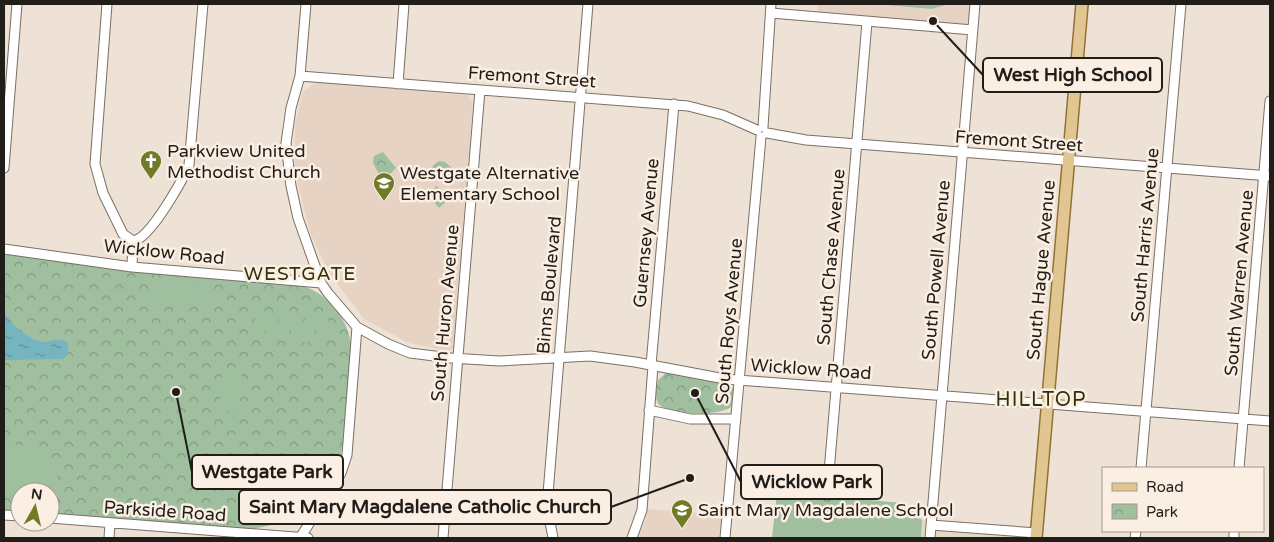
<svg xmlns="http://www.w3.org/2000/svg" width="1274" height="542" font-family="'Varela Round',sans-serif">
<defs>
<pattern id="park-crowns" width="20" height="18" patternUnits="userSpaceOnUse" patternTransform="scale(1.25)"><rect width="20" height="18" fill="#9fbf9f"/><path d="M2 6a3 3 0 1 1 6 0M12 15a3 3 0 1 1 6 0" fill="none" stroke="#819b81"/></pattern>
<pattern id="water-ripples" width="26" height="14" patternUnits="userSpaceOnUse" patternTransform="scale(1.25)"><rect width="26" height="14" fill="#74b5bf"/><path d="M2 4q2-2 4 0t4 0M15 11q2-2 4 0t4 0" fill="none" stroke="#5f939a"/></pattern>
</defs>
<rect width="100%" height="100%" fill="#eee1d5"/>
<path fill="#e4d8c4" d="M922 520 1039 529V538H921Z"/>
<path fill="#e6d3c3" d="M818 4H973L971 28 817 15Z
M316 82 467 95 473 102 453 348 448 351 409 343 364 319 330 274 310 233 295 171V124L303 92Z
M647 509 723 515 721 538H638L646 520Z"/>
<path fill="url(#park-crowns)" d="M383 152 396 168 388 176 379 174 373 163 374 156Z
M439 161 445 162 452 168 450 179H438L429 169Z
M4 251 296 284C329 292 349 318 352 351 343 441 354 523 238 530L50 515V492H20V512L4 511Z
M666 373 728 382 734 390 731 407C720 416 666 416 658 403 654 397 657 387 658 380Z"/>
<path fill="#9fbf9f" d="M875 4H949L932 9Z
M437 186 448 200 439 208 427 194Z
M167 282 211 286V300H199L192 308 145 305 148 290 163 291Z
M255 314 266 315 264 339 253 338Z
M267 315 278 316 276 340 265 339Z
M279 316 290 317 289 341 278 340Z
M292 317 303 318 301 341H290Z
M305 318 316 319 314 342H303Z
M317 319 328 320 326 343H315Z
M222 371 242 373 239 412 219 411Z
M5 442C45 449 65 456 56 500H50V492H20V497L4 496Z
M777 492 903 503 922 520 921 538H772Z"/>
<path fill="url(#water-ripples)" d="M4 312C12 325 28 340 44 342 50 342 56 339 63 340L68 343V355L63 359 4 360Z"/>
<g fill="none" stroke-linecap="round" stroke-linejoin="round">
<g stroke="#7b7066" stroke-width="11">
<path id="minor" d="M107 4 95 164 103 193 123 234 133 241
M306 4 300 76 291 108 286 143 291 186 298 218 321 283 328 293 357 327 388 344 410 353 451 358 499 361 590 356 635 362 725 379 1270 421
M771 13 973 30
M300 76 688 106 723 115 757 130
M398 84 404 4
M763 127 771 4
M767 133 806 140 1270 176
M4 168 17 4
M133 241C150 239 182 181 189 165L203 4
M4 249 132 267 321 283
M132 267 133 241
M651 365 674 104
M649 410 690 419H736
M1141 468 1181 4
M1239 468 1270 101
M827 496 867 22
M4 515 20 516
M50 518 308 538
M931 525 1037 533
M109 538 110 523
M300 538 341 473 347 455 357 327
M443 538 480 90
M553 538 547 506 588 4
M632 538 642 510 653 366
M725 538 761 137
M930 538 975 4
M1135 538 1136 531
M1234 538V531"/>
</g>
<g stroke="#917238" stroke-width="14">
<path id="major" d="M1036 538 1082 4"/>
</g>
<use href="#minor" stroke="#fff" stroke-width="9"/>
<use href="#major" stroke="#e2c691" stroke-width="11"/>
</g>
<defs>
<g id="church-pin" transform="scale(1.125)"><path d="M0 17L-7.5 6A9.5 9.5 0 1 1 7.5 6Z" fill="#707b28" stroke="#fbeee2"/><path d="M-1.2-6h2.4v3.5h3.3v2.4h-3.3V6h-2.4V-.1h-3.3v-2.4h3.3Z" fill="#fff"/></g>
<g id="school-pin" transform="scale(1.125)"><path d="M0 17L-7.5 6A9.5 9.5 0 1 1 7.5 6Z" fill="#707b28" stroke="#fbeee2"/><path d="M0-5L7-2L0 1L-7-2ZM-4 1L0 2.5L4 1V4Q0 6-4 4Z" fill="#fff"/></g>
</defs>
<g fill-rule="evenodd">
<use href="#church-pin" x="151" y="161"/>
<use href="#school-pin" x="384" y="183"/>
<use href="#school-pin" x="682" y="510"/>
</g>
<g text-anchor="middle" stroke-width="5" stroke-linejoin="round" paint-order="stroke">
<g font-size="18" fill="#211d19" stroke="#fbeee2">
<text transform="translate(532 77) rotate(4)" y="6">Fremont Street</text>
<text transform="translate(1019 141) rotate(4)" y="6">Fremont Street</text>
<text transform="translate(646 233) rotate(-85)" y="6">Guernsey Avenue</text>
<text transform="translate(1145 235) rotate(-85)" y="6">South Harris Avenue</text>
<text transform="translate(164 252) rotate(6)" y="6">Wicklow Road</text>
<text transform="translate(831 257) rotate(-85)" y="6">South Chase Avenue</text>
<text transform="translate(936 270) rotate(-85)" y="6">South Powell Avenue</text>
<text transform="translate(1041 270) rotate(-85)" y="6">South Hague Avenue</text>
<text transform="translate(1239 283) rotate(-85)" y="6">South Warren Avenue</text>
<text transform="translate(549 285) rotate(-85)" y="6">Binns Boulevard</text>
<text transform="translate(445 313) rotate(-85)" y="6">South Huron Avenue</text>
<text transform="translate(729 321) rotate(-85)" y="6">South Roys Avenue</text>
<text transform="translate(811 369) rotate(4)" y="6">Wicklow Road</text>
<text transform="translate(165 511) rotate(4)" y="6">Parkside Road</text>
</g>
<g font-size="18" fill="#211d19" stroke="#fbeee2" text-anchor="start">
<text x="167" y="157">Parkview United<tspan x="167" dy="21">Methodist Church</tspan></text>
<text x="400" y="179">Westgate Alternative<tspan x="400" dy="21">Elementary School</tspan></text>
<text x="698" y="516">Saint Mary Magdalene School</text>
</g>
<g font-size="19" letter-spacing="1" fill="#2d320a" stroke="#fbeee2">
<text x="300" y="280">WESTGATE</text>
</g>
<g font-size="20" letter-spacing="1" fill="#2d320a" stroke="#fbeee2">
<text x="1041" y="406">HILLTOP</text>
</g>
</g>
<path fill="none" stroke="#211d19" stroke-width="2" d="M933 21L983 75M176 392L192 472M695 393L741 482M690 478L611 507"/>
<g fill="#211d19" stroke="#fbeee2" stroke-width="2">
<circle cx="933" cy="21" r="5"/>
<circle cx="176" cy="392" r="5"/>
<circle cx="695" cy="393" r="5"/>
<circle cx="690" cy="478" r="5"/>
</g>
<g fill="#fbeee2" stroke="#211d19" stroke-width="2">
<rect x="983" y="58" width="179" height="34" rx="5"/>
<rect x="192" y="455" width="151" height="34" rx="5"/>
<rect x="741" y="465" width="141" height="34" rx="5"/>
<rect x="239" y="490" width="372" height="34" rx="5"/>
</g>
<g font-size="19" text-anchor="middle" font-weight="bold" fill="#211d19">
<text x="1073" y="81">West High School</text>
<text x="267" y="478">Westgate Park</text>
<text x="812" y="488">Wicklow Park</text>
<text x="425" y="513">Saint Mary Magdalene Catholic Church</text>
</g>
<rect width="1274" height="542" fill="none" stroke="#211d19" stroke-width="10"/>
<rect x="1102" y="467" width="162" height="65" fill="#fbeee2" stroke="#a49a92"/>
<rect x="1112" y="483" width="25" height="8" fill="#e2c691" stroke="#a49a92"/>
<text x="1146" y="492" font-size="15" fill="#211d19">Road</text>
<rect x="1112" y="504" width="25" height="15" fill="url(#park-crowns)" stroke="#a49a92"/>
<text x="1146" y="517" font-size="15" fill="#211d19">Park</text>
<g transform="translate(35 507) rotate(8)"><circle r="24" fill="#fbeee2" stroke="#a49a92"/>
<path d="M0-4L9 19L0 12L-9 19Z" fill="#707b28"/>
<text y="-8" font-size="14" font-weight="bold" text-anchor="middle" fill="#211d19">N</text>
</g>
</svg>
